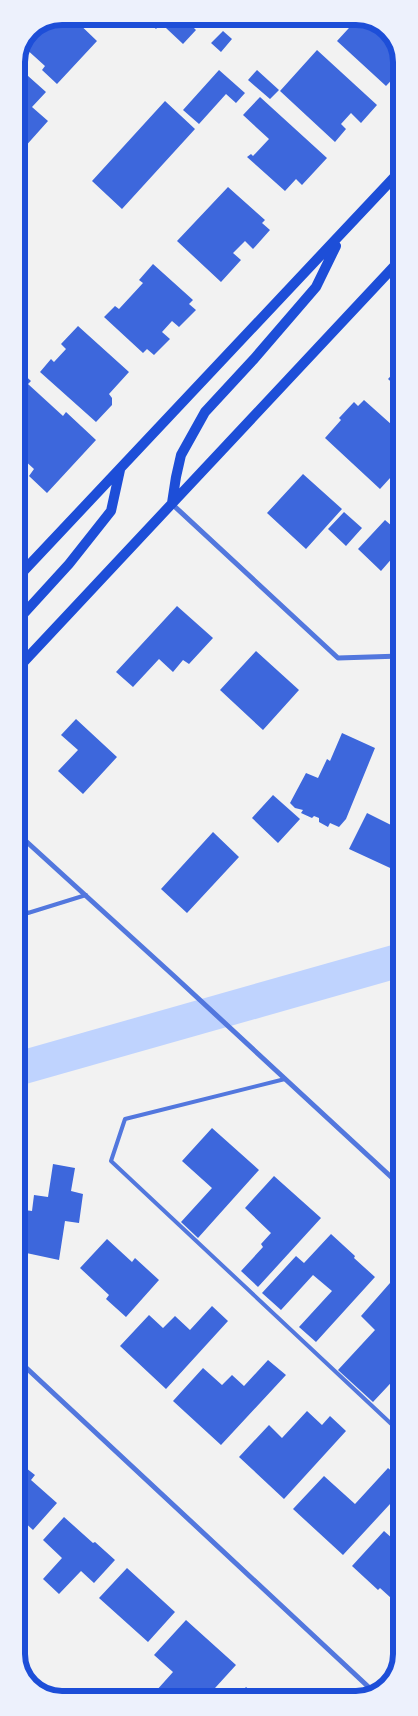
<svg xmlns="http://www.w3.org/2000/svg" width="418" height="1716" font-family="'Open Sans',sans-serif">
<rect width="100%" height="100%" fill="#f2f2f2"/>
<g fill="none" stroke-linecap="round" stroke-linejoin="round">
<path stroke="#bfd3fe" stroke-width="34" d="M17 1069 401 960"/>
</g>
<path fill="#3d67dc" d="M62 16H65L69 20 72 17 97 41 57 84 42 70 45 66 24 47 21 50 30 29Z
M143 16H168L156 29Z
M176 16H182L196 30 183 44 166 28Z
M290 17H308L300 26Z
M359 17 388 29 401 53V70L386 86 337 41Z
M223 31 232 39 221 52 211 43Z
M317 50 377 105 361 123 351 113 341 124 346 129 335 142 280 91Z
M18 67 46 92 32 107 48 121 23 149 16 142V70Z
M219 70 245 93 236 103 226 94 199 124 183 110Z
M257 70 279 90 270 99 248 80Z
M260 97 327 158 302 185 296 179 285 191 247 157 251 154 253 156 269 139 243 115Z
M165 101 195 129 122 209 92 181Z
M228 187 265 220 262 223 270 230 253 249 245 241 233 253 241 260 221 282 177 241Z
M153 264 193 300 189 304 196 310 179 327 172 321 162 332 170 339 154 355 147 349 143 353 104 317 115 306 119 309 143 283 139 280Z
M78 326 129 372 109 394 112 398V405L96 422 40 372 51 359 54 362 66 349 61 344Z
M16 339 25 348 16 357Z
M401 350V410L391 401 401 391 388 379 399 367 392 360Z
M19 370 31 381 28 384 63 416 66 412 96 440 47 493 29 476 34 469 22 458 16 464V373Z
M364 400 401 433V466L380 489 325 438 341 420 339 418 354 402 358 406Z
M303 474 342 509 306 549 267 513Z
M344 512 362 528 346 546 328 529Z
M385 520 401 534V548L381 571 358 549Z
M177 606 213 638 189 664 183 660 173 672 159 659 133 687 116 672Z
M256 651 299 690 263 730 220 690Z
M76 719 117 757 83 794 58 771 78 750 61 735Z
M342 733 375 748 346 819 339 827 330 823 328 827 319 822V818L314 816 312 818 301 813 303 810 295 808 290 803 306 773 318 778 327 759 330 761Z
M273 795 300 819 278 843 252 818Z
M367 813 401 830V873L349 849Z
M213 832 239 857 187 913 161 889Z
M212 1128 259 1170 198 1238 181 1222 212 1188 182 1161Z
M53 1164 75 1168 71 1191 83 1194 79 1223 65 1221 59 1260 17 1251V1209L32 1211 34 1195 48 1197Z
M274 1176 321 1218 258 1287 241 1271 263 1247 261 1244 271 1233 245 1208Z
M331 1234 355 1256 354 1258 375 1277 316 1342 299 1327 332 1291 313 1275 281 1310 262 1293 296 1256 304 1263Z
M107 1239 132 1262 135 1258 159 1280 126 1317 106 1299 109 1295 80 1268Z
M390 1283 402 1294V1371L373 1402 338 1370 375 1330 361 1316Z
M212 1306 228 1321 166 1389 120 1346 149 1315 163 1328 175 1316 190 1330Z
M268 1360 286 1375 221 1445 173 1401 203 1368 222 1385 232 1375 244 1386Z
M307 1411 322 1425 330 1416 346 1431 284 1499 239 1457 269 1425 282 1438Z
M17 1466 23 1471 26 1468 35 1475 31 1480 57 1503 33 1530 21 1519 19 1522 17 1520Z
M388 1468 402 1480V1491L343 1555 293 1509 324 1476 355 1504Z
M64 1517 93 1543 95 1542 115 1560 94 1583 81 1571 59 1594 43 1579 62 1558 43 1540Z
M384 1531 402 1547V1608L380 1588 378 1590 352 1566Z
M127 1568 175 1612 148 1642 99 1598Z
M186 1620 236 1665 205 1699H164L156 1691 173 1672 154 1655Z
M246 1687 260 1699H235Z"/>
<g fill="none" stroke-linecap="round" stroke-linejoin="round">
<path stroke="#5277de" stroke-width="4" d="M17 902 28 913 86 895
M285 1079 125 1119 111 1161 402 1434"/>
<path stroke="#5277de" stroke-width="5" d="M172 504 338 658 401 656
M17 833 174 976 402 1187
M17 1363 20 1362 375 1693"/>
<path stroke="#1d4ed8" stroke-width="10" d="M172 503 176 477 181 455 205 412 254 359 316 287 336 246
M17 578 401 170
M17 621 69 564 111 511 120 470
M17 669 401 259"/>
</g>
<path d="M0 0H418V1716H0ZM62 25H356A37 37 0 0 1 393 62V1654A37 37 0 0 1 356 1691H62A37 37 0 0 1 25 1654V62A37 37 0 0 1 62 25Z" fill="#edf1fc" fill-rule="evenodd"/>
<path fill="none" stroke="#1d4ed8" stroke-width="6" d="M62 25H356A37 37 0 0 1 393 62V1654A37 37 0 0 1 356 1691H62A37 37 0 0 1 25 1654V62A37 37 0 0 1 62 25Z"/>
</svg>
